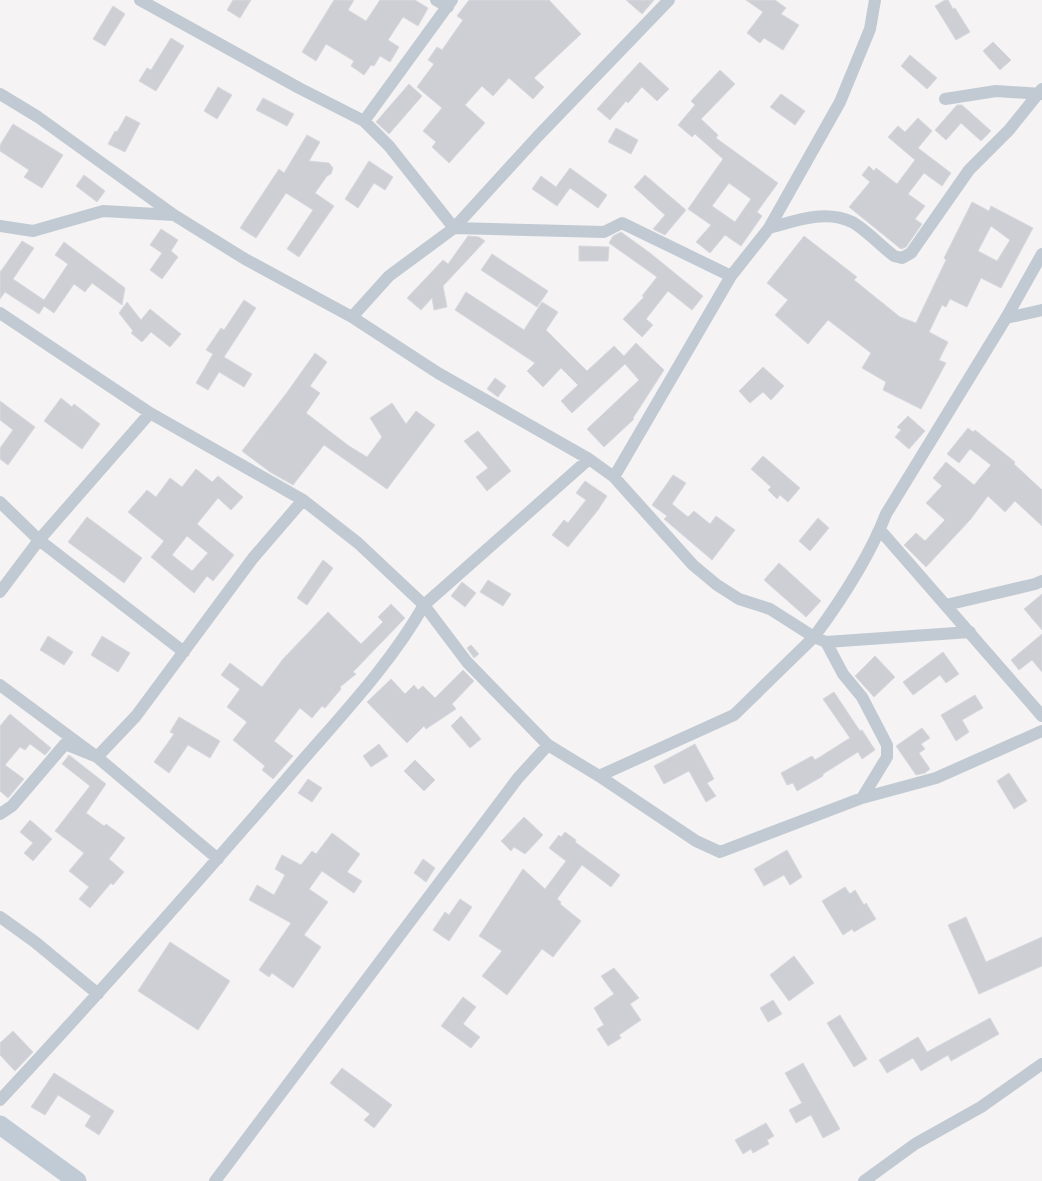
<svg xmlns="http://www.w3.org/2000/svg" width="1042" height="1181" font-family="'Alegreya Sans',sans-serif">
<rect width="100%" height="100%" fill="#f5f3f3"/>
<path fill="#cdcfd5" stroke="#d7d9de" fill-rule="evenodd" d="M233 0H251L240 18 227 10Z
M334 0H354L348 10 366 21 380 0H415L428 8 418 26 403 17 388 40 399 47 390 62 380 56 374 66 371 65 364 75 351 66 354 61 326 44 316 61 302 52Z
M469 0H549L581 34 534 78 544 87 533 99 509 78 493 96 482 86 465 105 485 123 449 163 432 147 436 142 423 131 442 108 417 87 434 64 428 60 437 47 442 50 463 20 457 16Z
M626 0H654L642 14Z
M746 0H775L786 8 781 14 799 25 783 50 764 38 760 43 747 33 763 12Z
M945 0H948L953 9 955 8 970 32 956 40 935 6Z
M113 6 125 14 105 46 93 39Z
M171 38 184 46 156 91 139 81 147 68 151 70Z
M993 42 1011 60 1000 70 983 51Z
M910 55 937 78 927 89 901 66Z
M640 62 669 89 657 101 642 87 628 103 626 101 610 120 597 109Z
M720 70 735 84 701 119 718 135 716 138 778 183 757 212 762 216 741 246 725 235 710 253 696 242 711 225 688 209 723 159 695 134 692 137 678 125 695 105 691 101ZM729 183 751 199 735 222 712 206Z
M409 84 422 96 389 134 376 122Z
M218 87 232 95 217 119 204 111Z
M781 94 805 111 795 125 770 107Z
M263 98 294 114 287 126 256 110Z
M957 105H962L991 131 981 141 961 123 946 140 935 130Z
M126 116 140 123 125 152 108 144 115 131 117 132Z
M918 118 932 131 918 148 951 173 942 186 924 173 908 194 925 206 915 219 922 224 906 247 901 249 849 207 870 182 862 175 869 166 874 171 876 168 897 184 915 160 888 137 898 126 905 132Z
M13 124 63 155 42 188 24 177 29 170 0 151V145Z
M616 128 638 140 631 154 608 142Z
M307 135 320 142 309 161 329 163 333 168 331 174 327 176 315 193 334 206 299 257 287 249 313 210 286 193 256 238 240 228 279 169 284 173Z
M369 161 393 177 385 190 374 183 358 208 345 199Z
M570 168 607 195 598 208 570 188 557 206 532 189 541 176 556 187Z
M84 175 105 191 97 202 76 186Z
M645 175 686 210 665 235 653 229 665 215 634 187Z
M972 202 989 211 991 206 1033 228 1001 288 981 278 967 307 950 299 946 307 942 305 929 332 948 342 939 360 946 363 921 409 883 390 886 382 862 368 871 353 828 320 808 344 775 315 788 300 767 283 804 236 857 277 854 280 900 317 916 323 946 260 944 258ZM991 226 1010 240 997 261 978 251Z
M161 229 178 240 171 251 178 257 162 279 150 270 162 253 150 245Z
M621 232 650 253 703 296 692 310 668 291 646 319 653 325 642 337 623 319 644 297 642 296 657 277 609 243 613 236Z
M468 236 479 237 485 241 443 286 447 307 434 310 432 298 421 310 407 298 443 260 448 264Z
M22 241 34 248 13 279 44 300 68 264 55 255 64 242 125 288 122 305 92 283 85 292 74 284 54 313 44 306 39 314 5 292 0 299V271H1Z
M579 246 609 247 608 261H579Z
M492 254 548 291 537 307 481 270Z
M466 292 524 330 542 302 558 312 546 330 587 371 614 346 624 356 636 343 664 370 633 418 634 419 604 447 587 429 639 380 625 364 572 413 561 401 578 385 561 368 543 387 527 371 535 363 455 310Z
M244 300 256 308 224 357 252 374 244 387 219 372 208 390 196 383 213 354 206 350 221 328 224 330Z
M127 302 141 320 150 309 181 334 170 347 151 332 142 342 131 333 133 331 119 313Z
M315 353 327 362 310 386 320 393 306 413 349 446 367 457 382 437 370 418 392 403 406 424 416 411 435 425 387 489 324 445 293 485 270 472 242 451 288 391Z
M763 367 784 386 771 400 763 392 750 403 739 391Z
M495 378 506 386 498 397 487 389Z
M61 398 72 407 74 404 100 424 82 449 44 421Z
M0 401 35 427 8 465 0 459V448L13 430 0 420Z
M908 416 925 431 909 449 895 437 901 430 897 427Z
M968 428 973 432 975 430 1015 462 1014 464 1042 490V526L1015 501 1005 512 988 496 970 520 926 567 904 545 916 533 925 541 945 520 926 503 942 486 933 478 946 462 974 485 991 465 970 449 959 463 947 454Z
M478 431 511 471 487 491 476 477 488 468 464 441Z
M763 456 800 488 788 502 780 495 777 499 768 490 771 487 751 469Z
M196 469 212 482 218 476 243 497 231 510 218 498 197 524 234 555 213 581 207 576 194 593 151 557 164 541 128 512 147 490 156 497 170 478 182 487ZM187 536 208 553 192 571 172 555Z
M673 475 686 483 672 504 688 517 694 511 710 524 716 516 735 530 712 560 664 519 667 516 652 505Z
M585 481 607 496 598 510 568 547 552 535 564 520 568 523 586 500 576 493Z
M87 517 142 558 124 583 68 542Z
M818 518 829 528 810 551 799 541Z
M323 560 333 568 307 605 297 598Z
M779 563 821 601 806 617 764 580Z
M488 580 511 594 503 606 480 592Z
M462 582 476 593 465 607 451 596Z
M1042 594V630L1024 609Z
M391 604 405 618 353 672 356 674 340 687 341 689 325 708 322 706 312 718 300 708 274 741 293 756 273 779 262 770 265 766 233 740 247 722 227 707 240 689 221 675 230 663 262 687 283 659 328 612 361 644 383 622 378 617Z
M1042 634V672L1032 660 1019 670 1011 660Z
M48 636 73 652 64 665 40 650Z
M102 636 130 653 118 672 91 655Z
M471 645 479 654 474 658 467 648Z
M943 652 959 674 946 683 940 675 913 695 903 682Z
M875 656 895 677 874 697 855 676Z
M463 670 474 681 452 704 456 709 426 729 424 726 407 743 367 702 391 679 405 694 414 685 418 690 423 686 435 698Z
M834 692 860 731 862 730 875 750 862 759 858 752 823 774V776L797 791 793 783 787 785 781 773 812 756 815 760 850 738 823 699Z
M975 695 983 708 962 720 969 732 956 741 941 715Z
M10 714 51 748 45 755 30 744 25 750 20 747 5 765 24 779 8 798 0 791V726Z
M461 716 481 739 470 748 451 726Z
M179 717 220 741 210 758 188 745 169 773 154 762 174 734 170 732Z
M922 728 930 738 921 744 925 749 919 753 930 769 925 773 916 775 896 746Z
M379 744 388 756 371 767 363 756Z
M695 744 714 779 707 783 716 796 706 802 689 771 664 784 654 766Z
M69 755 106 784 86 813 104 826 106 824 125 838 109 859 124 872 113 885 111 883 90 908 79 899 89 887 69 871 84 853 55 831 90 786 62 764Z
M415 760 435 780 424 791 404 771Z
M1009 773 1027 801 1014 809 997 781Z
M308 779 322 788 312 802 298 793Z
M524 817 543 835 525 854 514 847 511 851 501 841Z
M30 820 52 839 33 861 24 853 33 843 20 832Z
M565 832 576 840 575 842 620 875 611 887 582 865 557 899 561 902 560 904 581 921 553 957 542 949 507 995 482 976 502 951 479 936 523 869 545 889 566 861 549 848 559 835 561 837Z
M332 833 360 854 347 872 362 881 354 893 322 871 309 889 328 902 304 935 321 947 293 988 272 973 269 977 259 970 291 923 249 900 257 885 274 895 285 875 275 869 282 855 301 865 312 851 316 854Z
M787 850 802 877 790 885 784 875 764 886 754 869Z
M423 859 435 868 426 882 414 873Z
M845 887 850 894 855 890 864 905 866 903 876 919 854 932 852 929 843 935 822 901Z
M460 899 472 907 449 941 433 930 445 912 449 915Z
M966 917 986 962 1042 937V966L979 994 948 925Z
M170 942 230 981 198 1030 138 991Z
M794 956 814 983 789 1001 770 975Z
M614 968 639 998 630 1004 641 1020 619 1035 621 1038 608 1046 597 1029 604 1025 594 1008 614 994 601 976Z
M463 997 476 1007 463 1024 480 1037 471 1048 441 1026Z
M773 1000 782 1014 768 1022 760 1008Z
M840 1015 867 1059 854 1067 827 1023Z
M990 1018 999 1034 951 1061 948 1055 921 1071 913 1058 887 1073 879 1060 918 1037 927 1052Z
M13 1031 33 1052 15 1071 0 1055V1043Z
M803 1063 840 1129 823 1138 811 1115 796 1123 789 1110 802 1103 785 1073Z
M342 1068 392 1105 374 1128 364 1120 370 1114 330 1083Z
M54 1073 114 1111 99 1135 85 1126 91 1116 58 1095 45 1115 31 1107Z
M766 1123 774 1136 767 1140 769 1144 753 1153 751 1149 743 1154 735 1140Z"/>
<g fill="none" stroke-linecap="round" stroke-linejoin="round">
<path stroke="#c1cad2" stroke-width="12" d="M140 0 299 88 364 121 389 146 454 228 604 232 622 223 731 276
M436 0 448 7
M0 94 38 117 174 215 245 259 352 317 438 373 589 459 614 477 693 565 717 585 739 599 770 609 814 637C842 599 869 558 886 514L1006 318 1042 254
M945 99 996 91 1042 94
M364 121 452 0
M0 226 33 231 103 211 174 215
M769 228C795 221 825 209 852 222 864 228 882 247 894 256L902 258 911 253 969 170 1009 130 1042 89
M0 313 150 413 303 500
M352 317 389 276 454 228 539 135 669 0
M1006 318 1042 310
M150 413 39 540 184 652
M614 477 731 276 769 228 840 102 870 29 875 0
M0 502 39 540 0 592
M880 530 1042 716
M946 605 1035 584 1042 581
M826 642 970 632
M0 685 97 757 218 859
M599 776 734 715 814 637 826 642 843 674 862 697 887 745V757L862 798
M0 814 12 806 65 744 97 757 136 716 253 558 303 500 358 543 424 605 467 662 548 745 599 776 696 841 720 852 862 798 936 778 1042 731
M0 917 35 942 98 994
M0 1100C97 996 191 890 284 782 332 725 387 670 424 605L589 459
M215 1181 518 778 548 745
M864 1181 915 1144 981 1107 1042 1064"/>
<path stroke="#c1cbd6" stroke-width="19" d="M0 1125 77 1181"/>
</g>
</svg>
